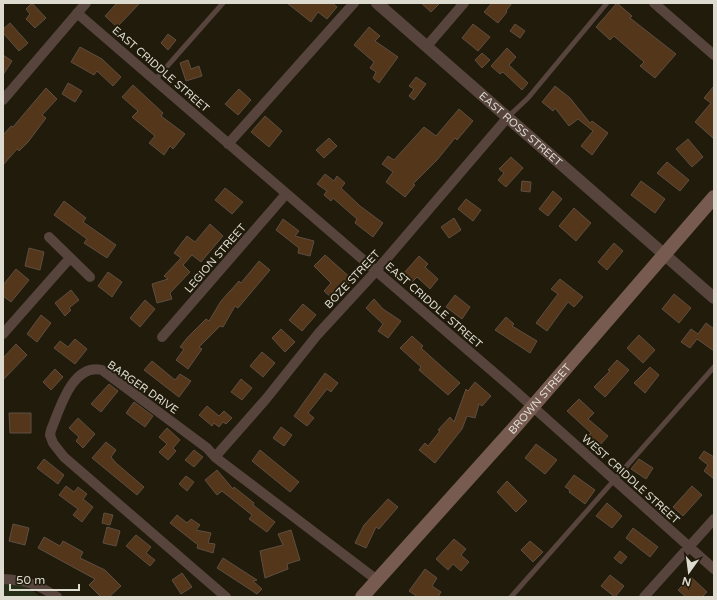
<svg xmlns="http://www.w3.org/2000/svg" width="717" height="600" font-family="'Varela Round',sans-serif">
<rect width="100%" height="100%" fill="#201b0a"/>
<path fill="#252e17" d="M3 581 22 583 41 597H3Z"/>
<path fill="#54361b" stroke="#5e4e42" d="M32 3 46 18 35 28 26 19 30 14 26 9Z
M117 3H140L117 27 105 16Z
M287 3H332L337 7 327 19 318 12 311 22Z
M421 3H440L431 12Z
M492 3H512L506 11 507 12 498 23 484 12Z
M617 3 632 16 630 18 676 54 655 78 640 66 644 62 614 36 610 40 596 27Z
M10 23 28 43 19 51 3 33V29Z
M473 24 490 37 478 51 462 38Z
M515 24 525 31 520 38 510 31Z
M369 27 380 36 375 41 398 57 379 83 373 78 376 72 370 68 374 62 354 45Z
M168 34 176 40 168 50 161 43Z
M80 47 102 59 121 77 113 86 97 71 94 75 71 62Z
M507 48 516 57 509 65 528 83 522 90 503 72 500 74 491 66Z
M482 53 490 60 482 68 475 60Z
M3 55 12 61 3 75Z
M188 60 191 69 199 66 202 76 186 81 180 63Z
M416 77 426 84 414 100 409 96 414 89 409 86Z
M68 83 82 91 75 102 62 94Z
M133 85 163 113 161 116 185 134 173 149 170 146 164 155 149 143 155 136 132 117 138 111 122 97Z
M555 86 570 98 590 123 592 121 608 133 592 155 581 146 593 131 578 119 569 126 555 108 553 111 542 102Z
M714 86V139L695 122 711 103 704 98Z
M46 88 57 99 42 115 46 118 28 142 19 151 17 149 3 165V135L11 126 13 127Z
M239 89 251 100 238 115 225 104Z
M459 109 473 121 457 140 455 138 437 160 413 184 415 185 405 197 386 182 393 172 382 164 388 156 394 160 424 127 436 136Z
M265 116 282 131 269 147 251 132Z
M329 138 337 146 324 158 316 150Z
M688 139 703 157 692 167 676 149Z
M511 157 523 168 506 187 498 180 504 173 499 169Z
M667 162 689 180 680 191 657 173Z
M325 174 334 181 337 176 345 183 341 188 360 206 383 223 373 237 355 223 357 219 333 198 331 201 324 195 327 191 317 184Z
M522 181 531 182 530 192 521 191Z
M641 181 665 199 655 213 631 195Z
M225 188 243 202 232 214 215 200Z
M553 191 562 199 548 216 539 209Z
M466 199 481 210 473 221 458 209Z
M64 201 86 218 83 222 116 245 107 258 84 243 87 239 54 215Z
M574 208 591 223 576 241 559 226Z
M454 218 461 230 449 238 441 227Z
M283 219 299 231 295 236 314 241 310 256 298 253 299 248 276 230Z
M210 224 223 236 201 262 192 255 183 265 190 272 170 293 172 299 157 303 152 284 168 279 164 276 181 258 174 253 187 236 195 242Z
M614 243 623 251 607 270 598 262Z
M29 248 44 252 40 270 25 266Z
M325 255 352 279 334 300 324 291 331 283 314 266Z
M419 256 428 264 425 267 438 279 430 289 417 277 412 282 403 274Z
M259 261 270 270 238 308 235 306 223 327 220 326 199 347 202 349 188 369 176 360 184 349 180 347 187 338 206 319 209 321 221 301 239 281 241 283Z
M16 269 29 280 11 302 3 296V285Z
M108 272 122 282 112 297 98 286Z
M560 279 583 297 574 307 568 302 547 331 536 323 558 294 551 289Z
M71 290 79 300 69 308 71 310 65 316 55 303Z
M674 294 691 308 679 323 662 309Z
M455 295 470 307 462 319 446 307Z
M374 299 383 309 401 321 388 338 378 331 383 324 366 308Z
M145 300 155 309 140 327 130 318Z
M303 304 316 315 302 331 289 320Z
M41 315 51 323 37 342 27 334Z
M506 317 514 324 512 326 537 341 530 353 495 330Z
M706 323 714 329V351L697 339 690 348 681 342 691 329 698 334Z
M281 329 295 342 285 352 272 338Z
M639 335 655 350 643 363 627 348Z
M412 336 423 346 421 348 460 383 448 395 419 370 421 367 400 348Z
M75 339 87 349 75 364 54 348 60 341 68 347Z
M16 344 27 355 3 380V358Z
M262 352 275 363 263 377 250 366Z
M617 360 629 370 605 397 594 387 610 371 608 370Z
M152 361 175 380 180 374 191 381 179 397 144 370Z
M650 367 659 375 645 393 634 383Z
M55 369 63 377 51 390 43 382Z
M325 373 338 383 331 392 327 389 308 413 314 418 307 426 294 416Z
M241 379 252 388 242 400 231 392Z
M475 382 491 396 482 406 479 404 475 418 467 416 462 429 435 463 419 450 425 443 428 446 440 431 438 430 450 417 454 422 466 389 468 391Z
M109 384 118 391 101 412 91 404Z
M579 399 594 413 588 419 608 436 600 445 589 435 591 433 567 411Z
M134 402 153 416 145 427 126 413Z
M207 406 219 416 224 411 232 418 226 424 223 422 219 427 214 423 212 426 199 415Z
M9 413H31V433H10Z
M78 418 95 434 83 448 76 441 79 437 69 428Z
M281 427 292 435 284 446 273 438Z
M167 428 180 440 173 448 176 451 168 460 159 452 167 444 159 437Z
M106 442 116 450 111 457 116 463 144 487 137 495 92 458Z
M536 444 557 460 545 474 525 458Z
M194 450 203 457 194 467 185 460Z
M260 450 299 482 290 492 252 461Z
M704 451 714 457V479L704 471 708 465 699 458Z
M44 459 64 475 58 484 37 468Z
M639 459 653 468 646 479 631 469Z
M217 470 233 489 234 487 254 503 253 505 275 522 267 532 249 519 252 515 222 491 217 495 205 480Z
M574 475 595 490 585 504 569 492 570 490 565 487Z
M186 476 194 482 187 491 179 484Z
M507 481 527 501 516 512 497 492Z
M66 486 74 492 78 487 87 494 83 499 93 507 82 522 73 515 78 509 59 495Z
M692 486 702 495 683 516 673 507Z
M388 499 398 507 379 529 376 527 366 548 355 543 364 525Z
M607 503 622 516 612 528 596 516Z
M104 513 113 515 110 525 102 523Z
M177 515 187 523 191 519 200 525 196 530 211 533 208 543 215 544 213 553 197 548 198 545 170 523Z
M13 524 29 528 25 545 9 541Z
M107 527 120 531 116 546 103 543Z
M633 528 658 547 650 557 626 538Z
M291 530 300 560 287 564 288 569 265 578 260 551 283 545 278 534Z
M136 535 151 547 146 553 155 560 150 566 126 546Z
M44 537 60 546 63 541 83 552 80 558 105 570 121 586 109 597H101L89 585 95 579 38 548Z
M454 539 466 549 461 555 469 562 461 571 453 564 448 570 436 559Z
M530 541 543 552 533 562 521 550Z
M620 551 627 557 621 564 614 558Z
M223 558 257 580 253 581 262 589 257 594 217 568Z
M425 569 437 578 432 586 441 592 438 597H418L409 591Z
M182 573 192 587 181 594 172 580Z
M610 575 624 586 615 597 601 586Z
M691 577 707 592 702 597H686L678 590Z"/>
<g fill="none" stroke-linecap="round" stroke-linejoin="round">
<path stroke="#56443d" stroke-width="5" d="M155 80 223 3
M508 117 528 98 607 3
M511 597 714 367"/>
<path stroke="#56443d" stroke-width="10" d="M654 3 714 55
M77 13 513 389 714 569
M427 46 464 3
M3 100 86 3
M228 144 354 3
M49 237 90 277
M3 334 70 258
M162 337 286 194
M215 457 266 399 318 334 376 271 508 117
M3 579C25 580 39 585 57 597
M226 597 64 457 53 443 50 435 51 430C60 409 72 363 102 370L207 448 215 457 377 580
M644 597 714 519"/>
<path stroke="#56443d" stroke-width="12" id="s1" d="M377 3 714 298"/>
<path stroke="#775b50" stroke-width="14" id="s2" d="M362 597 515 427 714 197"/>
</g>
<g text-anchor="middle" stroke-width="4" stroke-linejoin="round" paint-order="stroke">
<g font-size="11" fill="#dddad0" stroke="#201b0a">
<text transform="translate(161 69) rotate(41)" y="4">EAST CRIDDLE STREET</text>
<text dy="4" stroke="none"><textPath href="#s1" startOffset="191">EAST ROSS STREET</textPath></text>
<text transform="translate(215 258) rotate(-49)" y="4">LEGION STREET</text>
<text transform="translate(352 279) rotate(-47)" y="4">BOZE STREET</text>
<text transform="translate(434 305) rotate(41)" y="4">EAST CRIDDLE STREET</text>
<text transform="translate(143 387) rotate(35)" y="4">BARGER DRIVE</text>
<text dy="4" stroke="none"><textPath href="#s2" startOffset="266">BROWN STREET</textPath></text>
<text transform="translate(631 479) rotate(42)" y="4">WEST CRIDDLE STREET</text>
</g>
</g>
<rect width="717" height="600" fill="none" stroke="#dddad0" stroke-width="8"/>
<g transform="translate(689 572) rotate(194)" stroke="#201b0a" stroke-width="3" paint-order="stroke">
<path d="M0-3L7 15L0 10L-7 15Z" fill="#dddad0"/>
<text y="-6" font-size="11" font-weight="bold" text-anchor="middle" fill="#dddad0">N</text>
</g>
<path d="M10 584v6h69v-6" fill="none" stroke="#dddad0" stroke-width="2"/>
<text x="16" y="584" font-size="12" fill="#dddad0" stroke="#201b0a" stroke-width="3" paint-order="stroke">50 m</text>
</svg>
